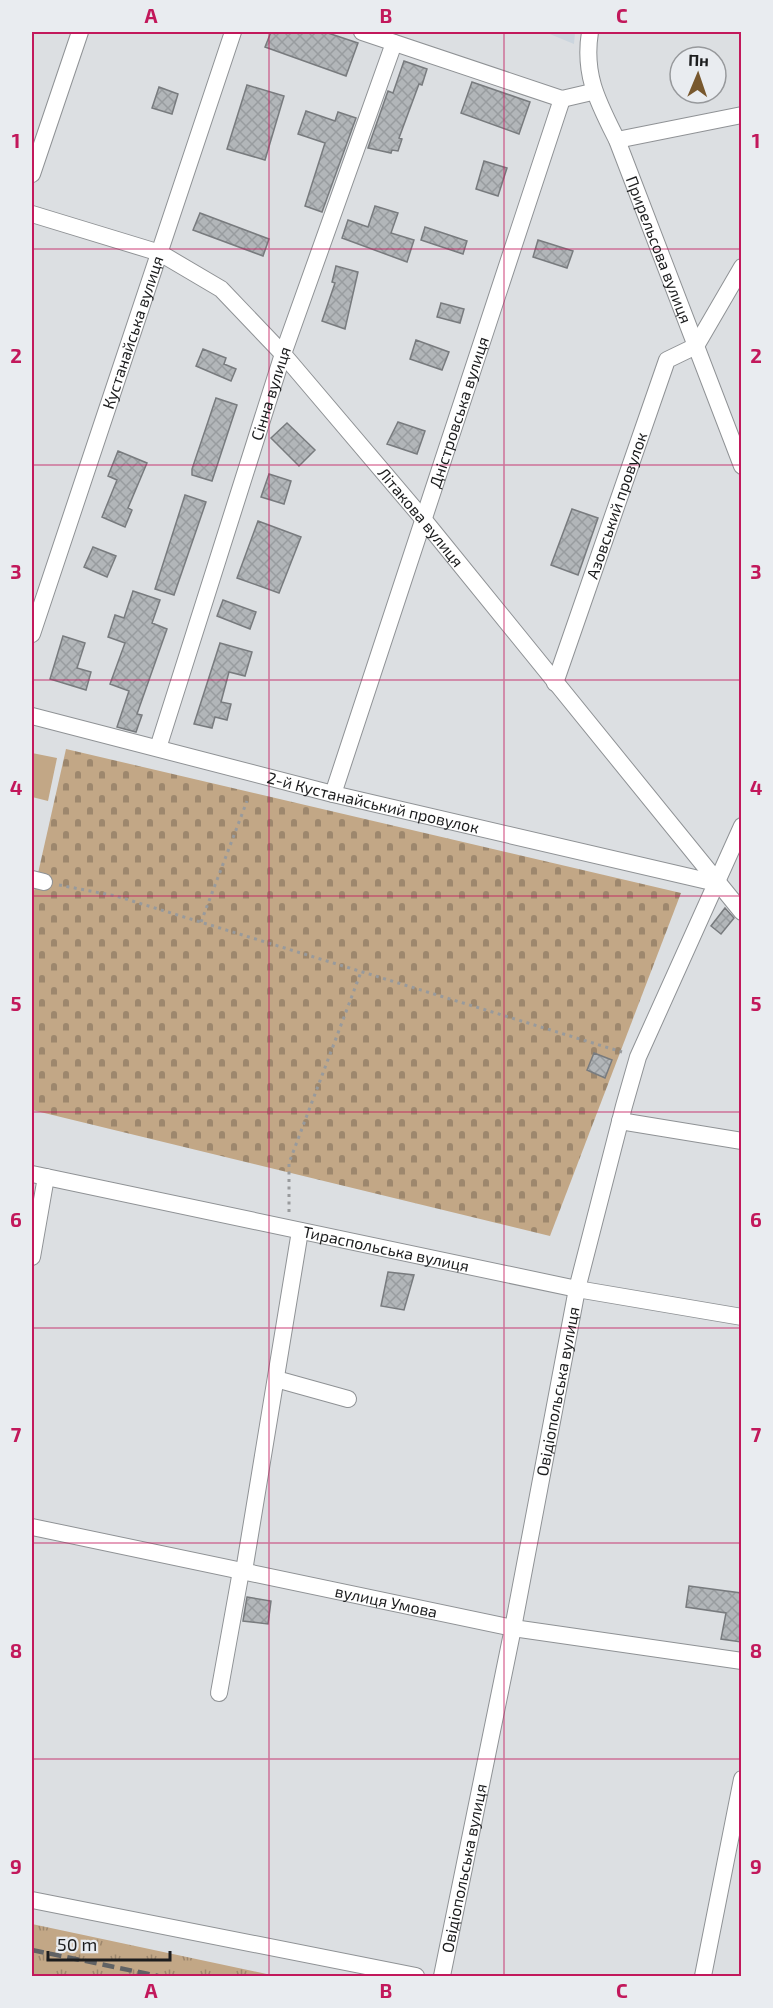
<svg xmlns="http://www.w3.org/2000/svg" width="773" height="2008" font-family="'Exo 2',sans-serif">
<defs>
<pattern id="grass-tufts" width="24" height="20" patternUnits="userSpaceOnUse" patternTransform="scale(1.5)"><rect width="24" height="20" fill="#c2a786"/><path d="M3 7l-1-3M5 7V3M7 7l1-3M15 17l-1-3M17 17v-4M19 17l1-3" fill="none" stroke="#9d876d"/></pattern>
<pattern id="cemetery-stones" width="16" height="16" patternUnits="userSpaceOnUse" patternTransform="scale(1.5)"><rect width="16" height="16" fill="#c2a786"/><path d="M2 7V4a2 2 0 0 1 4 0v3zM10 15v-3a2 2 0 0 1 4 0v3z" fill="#9d876d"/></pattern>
<pattern id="building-cross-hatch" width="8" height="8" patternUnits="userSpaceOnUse" patternTransform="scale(1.5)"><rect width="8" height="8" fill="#b2b6b9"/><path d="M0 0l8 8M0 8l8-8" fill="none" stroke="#989c9f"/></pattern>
</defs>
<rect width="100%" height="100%" fill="#dcdfe2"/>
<path fill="#cbd5de" d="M545 32H575L574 44Z"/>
<path fill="url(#grass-tufts)" d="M32 1924 276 1976H32Z"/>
<path fill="url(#cemetery-stones)" d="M66 749 681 893 550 1236 32 1110V900Z"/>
<path fill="#c2a786" d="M32 753 57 758 48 801 32 797Z"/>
<path fill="url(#building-cross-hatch)" stroke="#787b7e" stroke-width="1.5" d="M271 32H325L358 43 346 76 265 47Z
M404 61 427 69 422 85 419 84 399 138 402 139 398 151 392 150 391 153 368 148 388 91 393 93Z
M472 82 530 102 519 134 461 113Z
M247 85 284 96 265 160 227 149Z
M159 87 178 94 172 114 152 108Z
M306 111 335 121 338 112 356 118 322 212 305 206 325 143 298 134Z
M484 161 507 168 498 196 476 189Z
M375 206 398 213 391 233 414 240 407 262 342 238 348 220 368 227Z
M200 213 269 239 263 256 193 230Z
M425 227 467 241 463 254 421 240Z
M538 240 573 251 567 268 533 257Z
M336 266 358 272 345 329 322 321 335 283 332 282Z
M441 303 464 309 460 323 437 317Z
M416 340 449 352 442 370 410 359Z
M203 349 226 358 224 364 236 369 231 381 196 366Z
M216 398 237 405 212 481 192 475V469Z
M398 422 425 431 417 454 387 444Z
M287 423 315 450 299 466 271 438Z
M118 451 147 463 128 508 132 510 125 527 102 517 117 480 108 476Z
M269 474 291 481 284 504 261 497Z
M185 495 206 502 174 595 155 589Z
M572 509 598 518 578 575 551 565Z
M258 521 301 537 279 593 237 578Z
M93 547 116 556 107 577 84 567Z
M133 591 160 600 152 623 167 629 137 714 142 715 136 732 117 727 129 691 110 684 125 643 108 637 115 615 124 618Z
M223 600 256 612 250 629 217 616Z
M63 636 85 643 77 668 91 672 86 690 50 679Z
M220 643 252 652 245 676 229 672 221 702 231 704 227 720 215 717 212 728 194 724Z
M725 908 734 918 721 934 711 926Z
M594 1053 612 1060 605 1078 587 1070Z
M388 1272 414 1275 404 1310 381 1306Z
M689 1586 741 1593V1642L721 1639 726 1613 686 1607Z
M247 1597 271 1601 268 1624 243 1621Z"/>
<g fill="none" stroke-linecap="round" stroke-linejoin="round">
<g stroke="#8f9295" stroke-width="18">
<g id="minor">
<path d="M362 32 562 99 592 92"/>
<path id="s1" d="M590 32C583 75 598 102 617 140L742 466"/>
<path d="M617 140 742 115"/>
<path d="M32 174 80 32"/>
<path id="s2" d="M32 214 160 253 221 289 283 354 424 520 742 912"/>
<path id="s3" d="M32 634 233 32"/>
<path id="s4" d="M555 683 667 360 696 346 742 267"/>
<path id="s5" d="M32 716 333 794 716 883"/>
<path id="s6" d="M158 748 283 354 394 43"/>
<path id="s7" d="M333 794 562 99"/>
<path d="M32 879 44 882"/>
<path d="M620 1121 742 1141"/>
<path id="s8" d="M32 1174 577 1289 742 1317"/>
<path d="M32 1257 46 1177"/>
<path d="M276 1379 348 1399"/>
<path id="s9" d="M32 1527 513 1628 742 1661"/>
<path d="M244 1571 300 1231"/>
<path d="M219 1693 241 1571"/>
<path d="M32 1900 416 1976"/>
<path id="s10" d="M442 1976 513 1628 577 1289 624 1106 638 1057 742 826"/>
<path d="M703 1976 742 1779"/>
</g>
</g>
<path stroke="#989a9c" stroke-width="3" stroke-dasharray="3 4.5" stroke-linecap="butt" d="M59 885 116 896 622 1052
M201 922 247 801
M289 1212V1163L361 972"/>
<use href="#minor" stroke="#fff" stroke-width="16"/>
<path stroke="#606264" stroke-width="4.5" stroke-dasharray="12 6" stroke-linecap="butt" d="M32 1950 158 1976"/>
</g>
<path fill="none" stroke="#c2185b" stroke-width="1.5" stroke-opacity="0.55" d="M269 32V1976M504 32V1976M32 249H742M32 465H742M32 680H742M32 896H742M32 1112H742M32 1328H742M32 1543H742M32 1759H742"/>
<g text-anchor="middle" stroke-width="4.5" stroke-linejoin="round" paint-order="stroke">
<g font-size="16" fill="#1c1d1e" stroke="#e9ecf0">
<text dy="6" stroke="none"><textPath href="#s1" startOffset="231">Прирельсова вулиця</textPath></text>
<text dy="6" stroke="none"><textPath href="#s3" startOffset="318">Кустанайська вулиця</textPath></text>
<text dy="6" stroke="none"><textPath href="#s6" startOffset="372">Сінна вулиця</textPath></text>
<text dy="6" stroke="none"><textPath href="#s7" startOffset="402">Дністровська вулиця</textPath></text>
<text dy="6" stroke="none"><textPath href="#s4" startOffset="188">Азовський провулок</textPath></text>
<text dy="6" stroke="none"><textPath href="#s2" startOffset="508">Літакова вулиця</textPath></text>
<text dy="6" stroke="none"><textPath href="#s5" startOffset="352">2-й Кустанайський провулок</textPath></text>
<text dy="6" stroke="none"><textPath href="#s8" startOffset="362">Тираспольська вулиця</textPath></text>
<text dy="6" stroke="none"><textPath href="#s10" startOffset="596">Овідіопольська вулиця</textPath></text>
<text dy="6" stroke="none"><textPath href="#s9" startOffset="362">вулиця Умова</textPath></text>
<text dy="6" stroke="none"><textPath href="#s10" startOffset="110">Овідіопольська вулиця</textPath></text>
</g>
</g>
<rect width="773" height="2008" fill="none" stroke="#e9ecf0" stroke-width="66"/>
<g transform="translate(698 75) rotate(2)"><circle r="28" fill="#e9ecf0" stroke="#97999c" stroke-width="1.5"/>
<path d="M0-4.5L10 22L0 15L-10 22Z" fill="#78582e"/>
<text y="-9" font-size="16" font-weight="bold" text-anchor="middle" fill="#1c1d1e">Пн</text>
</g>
<path d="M48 1951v9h122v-9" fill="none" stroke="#1c1d1e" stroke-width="3"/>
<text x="57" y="1951" font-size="18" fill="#1c1d1e" stroke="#e9ecf0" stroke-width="4.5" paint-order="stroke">50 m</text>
<rect x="33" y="33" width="707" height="1942" fill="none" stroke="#c2185b" stroke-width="2"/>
<g font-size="20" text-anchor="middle" font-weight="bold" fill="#c2185b">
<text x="151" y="23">A</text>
<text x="386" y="23">B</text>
<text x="622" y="23">C</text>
<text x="16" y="148">1</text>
<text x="756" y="148">1</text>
<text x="16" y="363">2</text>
<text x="756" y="363">2</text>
<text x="16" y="579">3</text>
<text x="756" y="579">3</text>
<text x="16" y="795">4</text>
<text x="756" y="795">4</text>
<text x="16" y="1011">5</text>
<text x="756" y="1011">5</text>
<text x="16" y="1227">6</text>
<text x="756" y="1227">6</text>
<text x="16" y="1442">7</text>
<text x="756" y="1442">7</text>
<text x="16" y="1658">8</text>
<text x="756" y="1658">8</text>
<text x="16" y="1874">9</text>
<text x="756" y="1874">9</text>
<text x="151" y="1998">A</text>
<text x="386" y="1998">B</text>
<text x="622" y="1998">C</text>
</g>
</svg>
